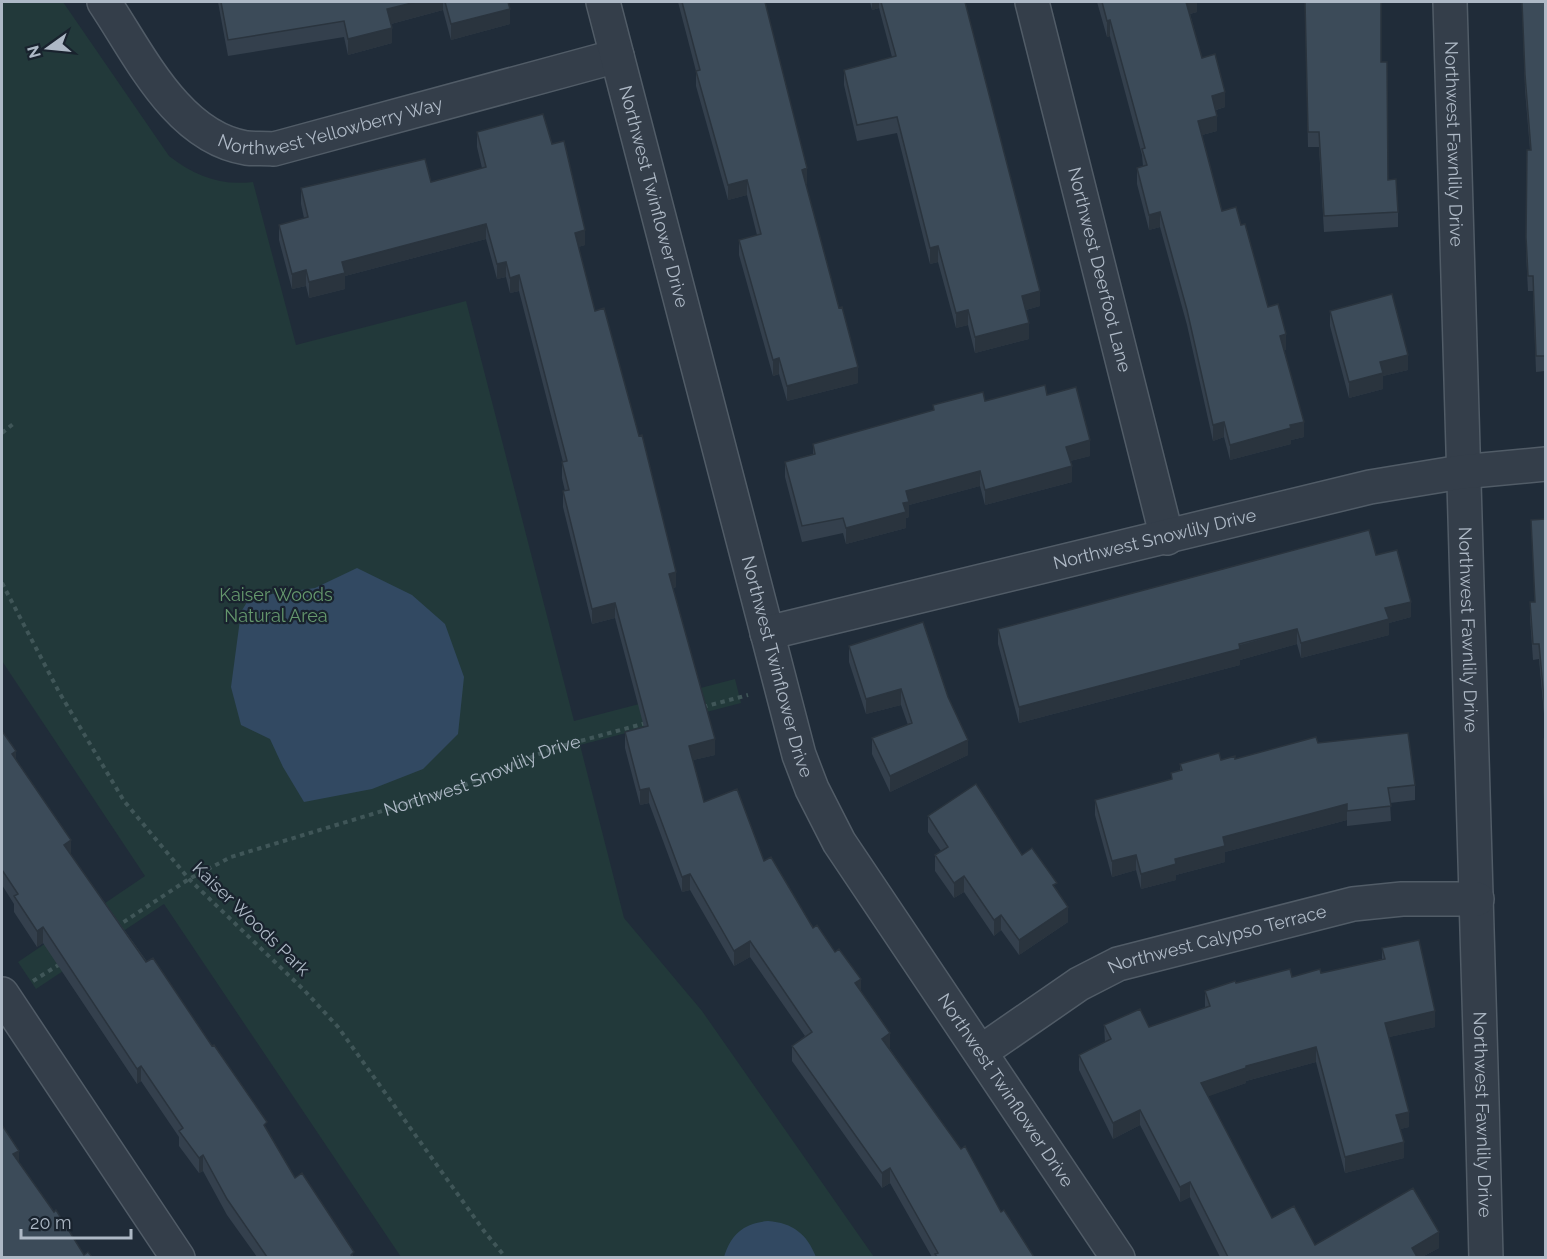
<svg xmlns="http://www.w3.org/2000/svg" width="1547" height="1259" font-family="Raleway,sans-serif">
<rect width="100%" height="100%" fill="#202c39"/>
<path fill="#22393a" d="M2 2H63L169 156C195 176 220 186 253 182L296 345 466 301 574 721 735 679 741 703 580 745 624 918 702 1011 874 1257H401L164 904 36 989 18 962 145 876 2 661Z"/>
<path fill="#324962" d="M357 568 412 595 445 624 464 677 458 734 423 769 372 789 304 802 283 767 270 739 241 725 231 687 241 612 250 597 315 588Z
M768 1221C793 1223 807 1234 816 1257H724C731 1234 744 1223 768 1221Z"/>
<g fill="none" stroke-linecap="round" stroke-linejoin="round">
<g stroke="#515c67" stroke-width="36">
<g id="street">
<path id="s2" d="M104 2C139 54 177 137 246 148 255 149 265 148 274 149L617 56"/>
<path id="s3" d="M603 2 799 755 812 789 839 842 1118 1258"/>
<path id="s4" d="M1032 2 1167 538"/>
<path id="s5" d="M1450 2C1460 420 1476 839 1486 1258"/>
<path id="s6" d="M767 633 1370 487 1461 472 1546 464"/>
<path d="M2 994 178 1258"/>
<path id="s7" d="M982 1051 1079 984 1118 964 1353 904 1402 899H1477"/>
</g>
</g>
<g stroke="#405658" stroke-width="4" stroke-dasharray="4.5 4.5" stroke-linecap="butt">
<path d="M2 433 13 424"/>
<path d="M2 583 59 692 124 801 189 879 304 990 338 1027 484 1231 506 1258"/>
<path d="M703 707 748 695"/>
<path id="s1" d="M116 927 189 879 231 857 458 788 551 749 646 723"/>
<path d="M33 981 60 964"/>
</g>
<use href="#street" stroke="#343e4a" stroke-width="33"/>
</g>
<path fill="#34404d" d="M218 2H508L510 24 451 40 443 10 391 24 392 43 348 55 344 37 228 56Z
M678 2H765L807 184H805L858 383 787 401 779 374 773 376 739 255V240L757 235 747 195 728 200 696 86V71Z
M870 2H965L1040 306 1026 310 1029 339 975 353 968 325 956 328 938 262 930 264 897 133 857 141 844 85V70L892 57 879 8 872 10Z
M1097 2H1197V12L1190 14 1202 58 1225 107 1216 110 1217 131 1202 135 1222 211 1241 225 1268 307 1286 350H1284L1304 437 1291 440V444L1230 460 1224 437 1213 441 1187 325 1160 227 1149 230 1137 184V168L1143 166 1142 155 1110 36 1107 37Z
M1305 2 1381 62 1388 180 1398 212V227L1324 232 1319 147H1308Z
M1522 2H1545V371L1536 372 1533 291H1528L1526 253 1527 150H1530L1525 90Z
M477 132 552 144 585 245 578 247 595 311 676 587 673 588 715 755 693 760 704 802 764 861 861 991 890 1049 1001 1212 1034 1257H932L890 1183 882 1188 792 1061V1046L805 1036 750 957 734 966 690 890 682 892 649 803 640 805 625 748V732L644 727 615 618 592 624 563 507V491H565L562 478V462H563L519 291 510 293 506 277 497 279 486 239 345 276V289L309 298 306 286 292 289 279 240V225L304 218 301 204V188L431 182 482 168 477 147Z
M1330 311 1408 370 1383 376V389L1349 398 1330 326Z
M1047 395 1090 456 1070 461 1072 482 985 505 980 486 909 505V517L906 518V528L846 544 843 533 802 542 785 477V462L813 454V444L933 411V405Z
M1545 519V725L1539 659 1533 660 1530 618V602H1535L1531 520Z
M1376 555 1411 617 1389 623V635L1301 658 1297 644 1240 660V665L1019 723 998 644V629Z
M849 646 948 697 968 755 890 792 872 754V738L908 725 901 705 866 714 849 662Z
M2 731 16 760 71 855 267 1130 295 1178 354 1257H257L227 1215 203 1171 199 1173 179 1146V1137L141 1081 137 1084 43 943 37 947 14 912V904L2 885Z
M1318 743 1415 785V800L1390 803 1391 821 1347 826V820L1225 852V862L1176 875V880L1141 889 1136 870 1112 877 1095 815V800L1171 779V773L1180 770V764L1235 759Z
M928 816 1022 855 1057 890 1068 922 1019 955 1001 930 994 936 964 892 954 898 935 871V855L941 851 928 832Z
M1382 948 1435 1027 1389 1037 1409 1127 1400 1129 1404 1158 1345 1173 1316 1062 1246 1081V1083L1208 1096 1272 1218 1315 1245 1439 1248 1422 1257H1220L1190 1197 1180 1202 1140 1125 1113 1139 1079 1070V1055L1105 1042 1104 1025 1149 1027 1205 1008V991L1236 983 1321 973 1382 959Z"/>
<path fill="#2a343e" d="M416 2H443V10L387 25V9Z
M872 2H879V8L872 10Z
M1186 2H1197V12L1186 15Z
M510 9V24L451 40V24Z
M1110 20V36L1107 37V21Z
M392 28V43L348 55V39Z
M1225 92V107L1212 111V96Z
M1217 116V131L1198 136V121Z
M807 168V184L802 185V170Z
M747 180V195L728 200V185Z
M1160 212V227L1149 230V215Z
M486 224V239L345 276V289L309 298V282L342 262Z
M585 230V245L575 248V233Z
M938 246V262L930 264V248Z
M506 262V277L497 279V264Z
M306 270V286L292 289V274Z
M519 275V291L510 293V278Z
M1040 291V306L1022 311V296Z
M968 310V325L956 328V313Z
M1029 323V339L975 353V337Z
M1286 334V350L1280 351V336Z
M1408 355V370L1383 376V389L1349 398V382L1380 362Z
M779 358V374L773 376V360Z
M858 367V383L787 401V386Z
M1224 422V437L1213 441V425Z
M1304 422V437L1291 440V444L1230 460V445L1290 425Z
M1090 440V456L1066 462V447Z
M1072 466V482L985 505V490Z
M980 471V486L909 505V517L906 518V528L846 544V528L903 503 906 491Z
M676 572V587L669 589V574Z
M1411 602V617L1389 623V635L1301 658V643L1385 608Z
M615 603V618L592 624V609Z
M1297 629V644L1240 660V665L1019 723V707Z
M901 689V705L866 714V699Z
M715 739V755L689 761V746Z
M968 740V755L890 792V776Z
M16 751V766L12 754Z
M649 788V803L640 805V790Z
M1347 804V820L1225 852V862L1176 875V880L1141 889V874L1223 837Z
M71 840V855L64 845Z
M1136 855V870L1112 877V861Z
M690 874V890L682 892V877Z
M964 876V892L954 898V883Z
M1068 907V922L1019 955V940Z
M1001 915V930L994 936V920Z
M43 927V943L37 947V931Z
M750 941V957L734 966V951Z
M861 979V994L855 983Z
M1435 1011V1027L1385 1038V1023Z
M890 1033V1049L882 1039Z
M1316 1047V1062L1246 1081V1083L1201 1099V1083L1246 1066Z
M141 1066V1081L137 1084V1069Z
M1140 1110V1125L1113 1139V1123Z
M1409 1112V1127L1396 1130V1115Z
M1404 1142V1158L1345 1173V1157Z
M19 1151V1166L13 1154Z
M203 1155V1171L199 1173V1158Z
M890 1168V1183L882 1188V1173Z
M1190 1182V1197L1180 1202V1187Z
M1439 1232V1248L1422 1257H1412V1248Z"/>
<path fill="#3c4b59" stroke="#2a343e" stroke-width="1.5" d="M221 2H416L387 9 392 28 348 39 344 21 228 40Z
M445 2H508L510 9 451 24Z
M682 2H765L807 168 802 170 839 308 842 307 858 367 787 386 779 358 773 360 739 240 761 234 747 180 728 185 696 71 700 70Z
M881 2H965L1040 291 1022 296 1029 323 975 337 968 310 956 313 938 246 930 248 897 117 857 125 844 70 896 56Z
M1102 2H1186L1202 58 1215 54 1225 92 1212 96 1217 116 1198 121 1222 211 1236 207 1241 225 1245 224 1268 307 1278 304 1286 334 1280 336 1304 422 1290 425 1291 428 1230 445 1224 422 1213 425 1187 310 1160 212 1149 215 1137 168 1147 165 1142 149 1145 148 1110 20 1107 21Z
M1305 2H1381V62H1387L1388 180 1396 179 1398 212 1324 216 1319 132H1308Z
M1522 2H1545V356H1536L1533 276H1528L1526 237 1527 150H1531L1525 75Z
M543 114 552 144 564 141 585 230 575 233 595 311 604 308 639 436 642 435 676 572 669 574 715 739 689 746 704 802 737 789 764 861 771 857 813 928 817 925 835 952 839 949 861 979 855 983 890 1033 882 1039 961 1149 965 1146 1001 1212 1004 1210 1034 1257H937L935 1254 938 1253 890 1168 882 1173 792 1046 812 1032 750 941 734 951 690 874 682 877 649 788 640 790 625 732 648 726 615 603 592 609 563 491 569 490 562 462 567 461 519 275 510 278 506 262 497 264 486 224 342 262 345 273 309 282 306 270 292 274 279 225 308 217 301 188 425 159 431 182 486 167 477 132Z
M1392 294 1408 355 1380 362 1383 373 1349 382 1330 311Z
M1045 385 1047 395 1076 387 1090 440 1066 447 1072 466 985 490 980 471 906 491 909 502 903 503 906 512 846 528 843 518 802 526 785 462 815 454 813 444 934 410 933 405 983 392 985 401Z
M1545 519V710L1539 644H1533L1530 602H1535L1531 520Z
M1369 530 1376 555 1397 550 1411 602 1385 608 1389 619 1301 643 1297 629 1239 644 1240 649 1019 707 998 629Z
M923 622 948 697 968 740 890 776 872 738 912 723 901 689 866 699 849 646Z
M2 731 16 751 12 754 71 840 64 845 146 962 153 958 212 1046 214 1045 267 1122 264 1125 295 1178 302 1173 354 1252 351 1255 353 1257H267L227 1199 203 1155 199 1158 179 1131 183 1128 141 1066 137 1069 43 927 37 931 14 896 18 894 2 870Z
M1408 733 1415 785 1388 788 1391 806 1347 811V804L1223 837 1225 846 1175 859 1176 864 1141 874 1136 855 1112 861 1095 800 1172 779 1171 773 1182 770 1180 764 1219 753 1221 760 1235 756V759L1316 737 1318 743Z
M1544 739H1545V806L1544 793Z
M976 784 1022 855 1032 848 1057 883 1053 885 1068 907 1019 940 1001 915 994 920 964 876 954 883 935 855 948 847 928 816Z
M1419 940 1435 1011 1385 1023 1409 1112 1396 1115 1404 1142 1345 1157 1316 1047 1246 1066V1068L1201 1083 1272 1218 1294 1206 1315 1245 1413 1188 1439 1232 1412 1248 1417 1257H1228L1190 1182 1180 1187 1140 1110 1113 1123 1079 1055 1111 1039 1104 1025 1140 1009 1149 1027 1210 1006 1205 991 1235 981 1236 983 1290 969 1292 977 1320 969 1321 973 1385 959 1382 948Z
M2 1125 19 1151 13 1154 54 1212 56 1210 84 1255 88 1252 92 1257H2Z"/>
<g text-anchor="middle" stroke-width="4.5" stroke-linejoin="round" paint-order="stroke">
<g font-size="18" fill="#aeb9c6" stroke="#19232e">
<text dy="6" stroke="none"><textPath href="#s2" startOffset="297">Northwest Yellowberry Way</textPath></text>
<text dy="6" stroke="none"><textPath href="#s5" startOffset="142">Northwest Fawnlily Drive</textPath></text>
<text dy="6" stroke="none"><textPath href="#s3" startOffset="201">Northwest Twinflower Drive</textPath></text>
<text dy="6" stroke="none"><textPath href="#s4" startOffset="276">Northwest Deerfoot Lane</textPath></text>
<text dy="6" stroke="none"><textPath href="#s6" startOffset="399">Northwest Snowlily Drive</textPath></text>
<text dy="6" stroke="none"><textPath href="#s5" startOffset="628">Northwest Fawnlily Drive</textPath></text>
<text dy="6" stroke="none"><textPath href="#s3" startOffset="687">Northwest Twinflower Drive</textPath></text>
<text dy="6" stroke="none"><textPath href="#s1" startOffset="399">Northwest Snowlily Drive</textPath></text>
<text transform="translate(251 919) rotate(44)" y="6">Kaiser Woods Park</text>
<text dy="6" stroke="none"><textPath href="#s7" startOffset="264">Northwest Calypso Terrace</textPath></text>
<text dy="6" stroke="none"><textPath href="#s3" startOffset="1173">Northwest Twinflower Drive</textPath></text>
<text dy="6" stroke="none"><textPath href="#s5" startOffset="1113">Northwest Fawnlily Drive</textPath></text>
</g>
<g font-size="18" fill="#65986d" stroke="#19232e">
<text x="276" y="601">Kaiser Woods<tspan x="276" dy="21">Natural Area</tspan></text>
</g>
</g>
<rect width="1547" height="1259" fill="none" stroke="#aeb9c6" stroke-width="6"/>
<g transform="translate(48 48) rotate(255)" stroke="#19232e" stroke-width="4.5" paint-order="stroke">
<path d="M0-4.5L10 22L0 15L-10 22Z" fill="#aeb9c6"/>
<text y="-9" font-size="16" font-weight="bold" text-anchor="middle" fill="#aeb9c6">N</text>
</g>
<path d="M21 1229v9h110v-9" fill="none" stroke="#aeb9c6" stroke-width="3"/>
<text x="30" y="1229" font-size="18" fill="#aeb9c6" stroke="#19232e" stroke-width="4.5" paint-order="stroke">20 m</text>
</svg>
